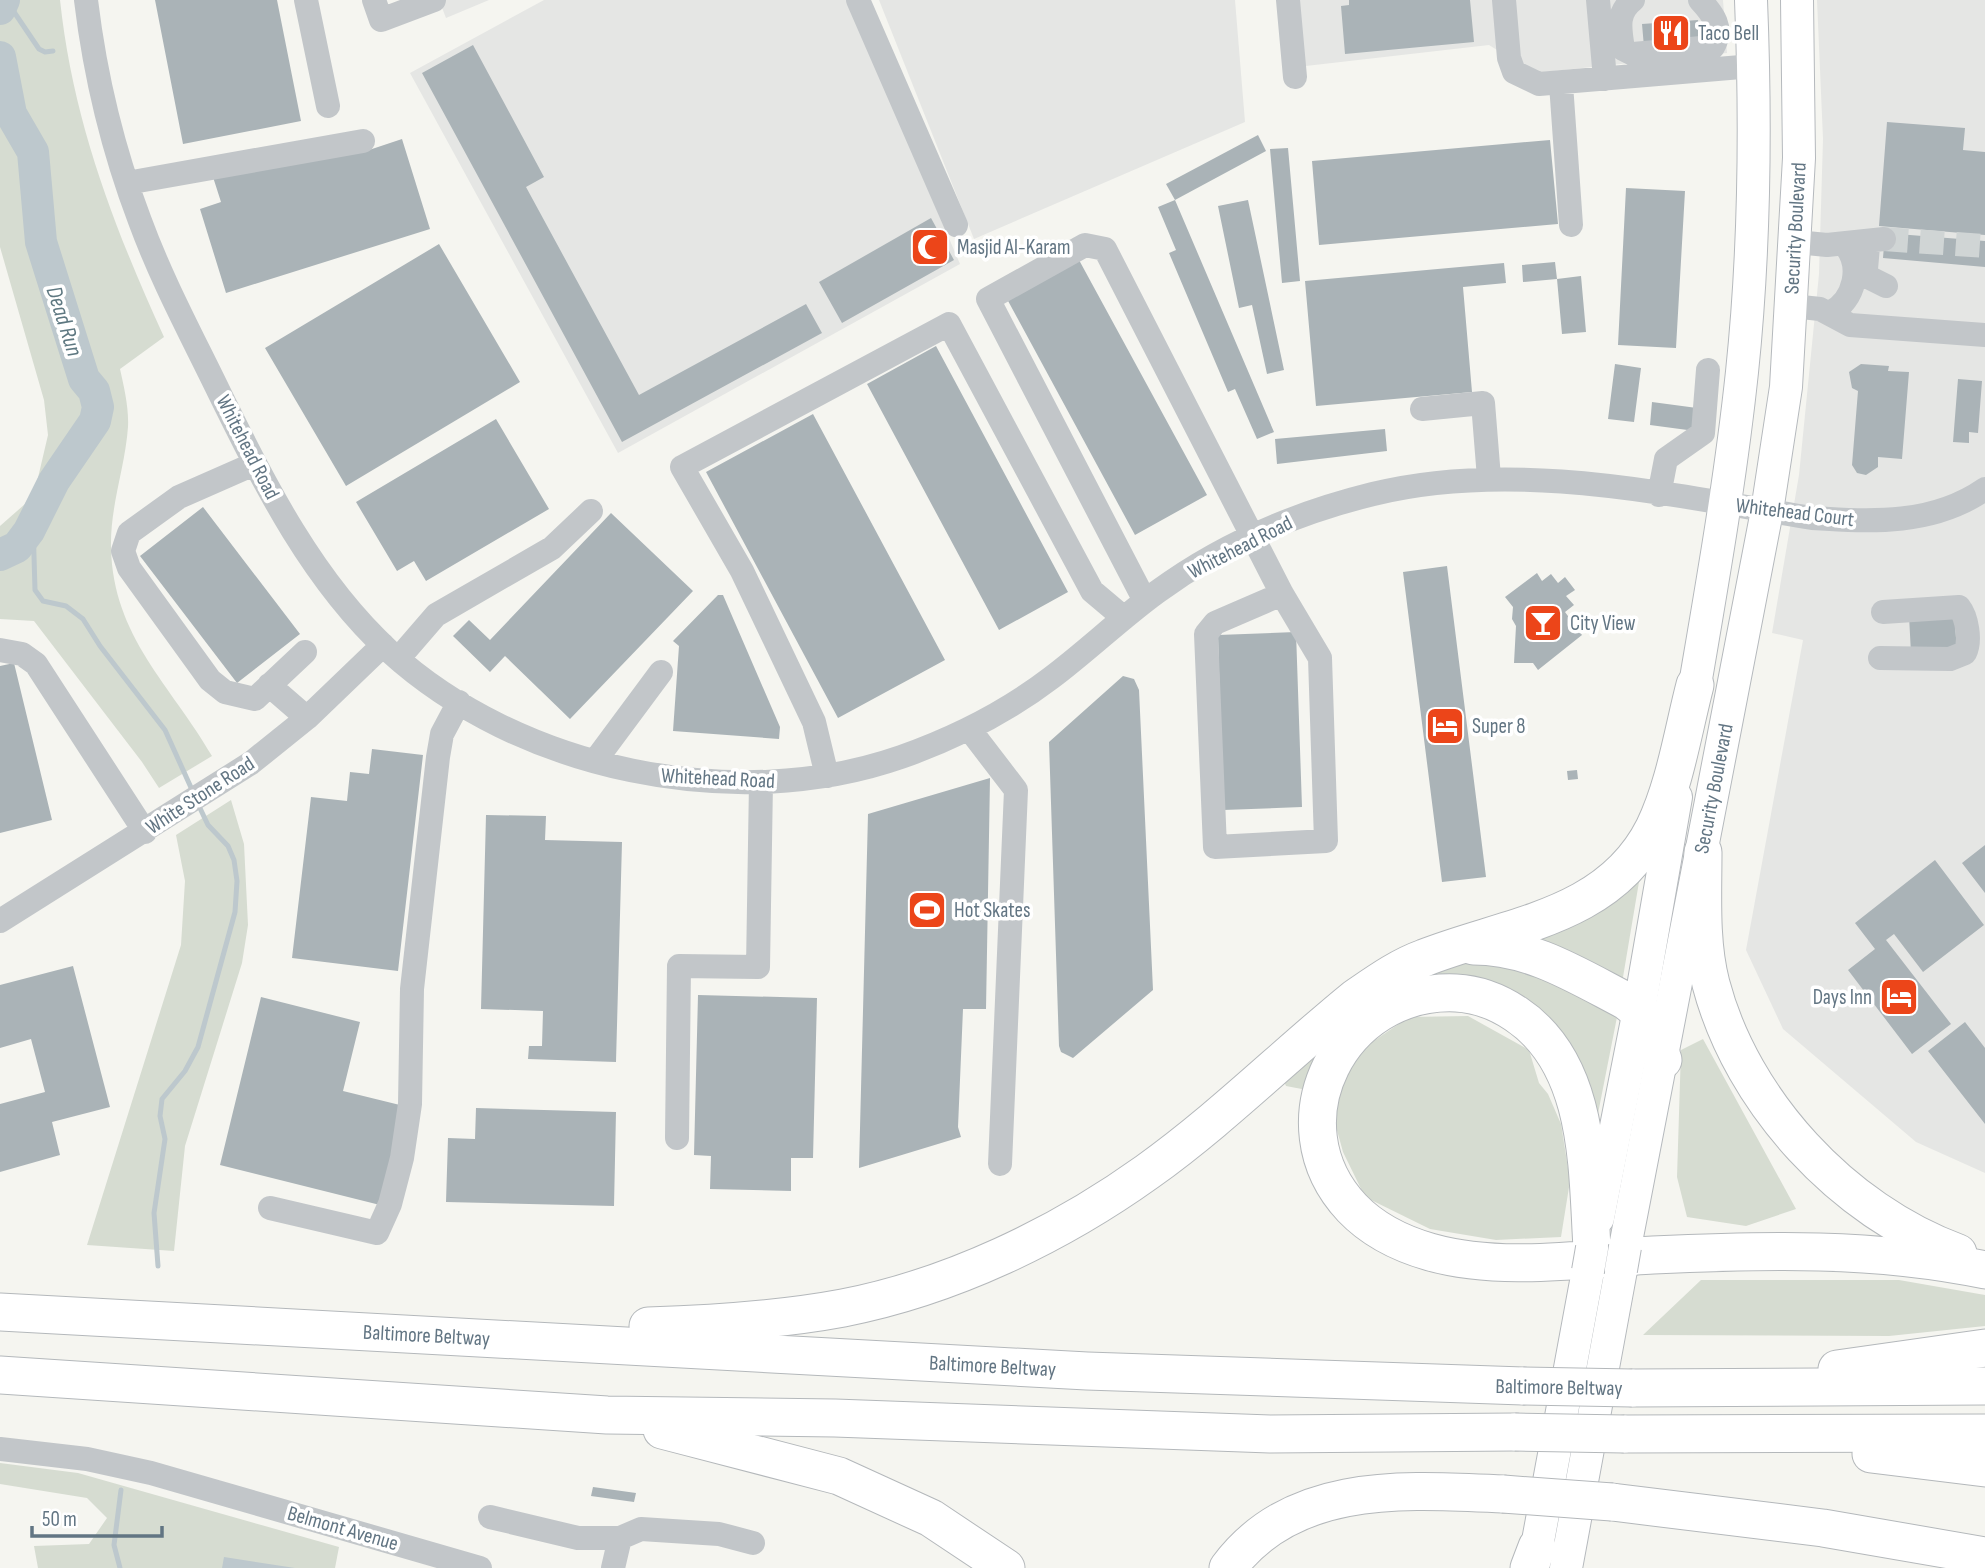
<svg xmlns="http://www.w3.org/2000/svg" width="1985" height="1568" font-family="'Sofia Sans Condensed',sans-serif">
<rect width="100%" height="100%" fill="#f5f5f0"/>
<path fill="#e5e6e4" d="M439 0H489L446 18Z
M544 0H847L960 264 618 453 410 73Z
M879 0H1235L1245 122 974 239Z
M1291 0H1723L1727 53 1534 73 1489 45 1297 67Z
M1817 0H1985V1173L1916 1142 1783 1029 1746 950 1803 640 1772 633 1799 475 1819 274 1823 139Z"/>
<path fill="#d6dcd1" d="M0 0H60C73 122 114 227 164 337L120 369C124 387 129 408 128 427 125 468 110 506 111 548 113 637 171 685 212 756L159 788 142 762 34 621 0 619V526L25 504 37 482 48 435 44 400 0 247Z
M231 800 244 844 248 925 242 963 185 1146 174 1251 87 1245 181 945 185 881 176 835Z
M1640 876 1621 989 1512 941Z
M1501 958 1618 1012 1593 1139 1557 1038 1427 985 1307 1090 1286 1086 1280 1072 1435 964Z
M1468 1016 1529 1050 1539 1083 1548 1094 1561 1124 1570 1181 1561 1237 1496 1240 1430 1229 1365 1197 1343 1152 1332 1112 1353 1055 1409 1017Z
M1703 1039 1796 1209 1746 1226 1687 1217 1677 1177 1681 1050Z
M1701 1280H1899L1985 1295V1326L1889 1336 1643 1335Z
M0 1463 78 1473 339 1547 335 1568H38L34 1546 89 1544 107 1518 87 1498 0 1484Z"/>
<path fill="#bdc8cd" d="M224 1557 295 1568H222Z"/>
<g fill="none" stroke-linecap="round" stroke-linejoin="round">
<path stroke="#bdc8cd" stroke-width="5" d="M6 0 39 49 45 52 53 51
M33 522 35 590 43 601 66 606 83 619 100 646 165 730 193 792
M158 1266 154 1213 165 1139 160 1116 162 1099 185 1071 198 1047 235 912 237 881 234 860 228 846 208 825 198 804
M120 1568 114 1545 121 1490"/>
<path stroke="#bdc8cd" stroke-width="32" d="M0 9 4 0
M0 57 11 114 33 152 41 242 84 379 94 391 98 407 95 421 54 481 29 531 17 547 0 555"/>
</g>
<path fill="#aab3b7" d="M155 0H277L301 121 183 144Z
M1349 0H1470L1474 42 1345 54 1341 6 1349 5Z
M1698 20 1700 43 1644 47 1642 24Z
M473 45 544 177 526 187 639 395 806 304 822 333 622 442 422 73Z
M1887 122 1965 128 1963 150 1985 152V235L1879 226Z
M1258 135 1266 151 1175 200 1166 184Z
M402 139 430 229 226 293 200 209 221 202 213 177 366 151Z
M1550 140 1558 224 1319 245 1312 161Z
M1288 148 1300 281 1282 283 1270 149Z
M1626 188 1685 191 1676 348 1618 345Z
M1175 200 1274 432 1257 439 1235 389 1228 392 1169 253 1176 250 1158 207Z
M1248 200 1284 370 1267 374 1252 305 1239 308 1218 206Z
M931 218 954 260 842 323 819 282Z
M1885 233 1985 241V267L1883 258Z
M439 244 520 382 346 486 265 348Z
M1079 260 1207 495 1135 535 1007 299Z
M1555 262 1557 279 1523 282 1522 265Z
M1504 263 1506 283 1463 287 1472 392 1316 406 1305 281Z
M1581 276 1586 332 1562 334 1557 279Z
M936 346 1068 592 999 630 867 384Z
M1615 364 1641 368 1634 422 1608 419Z
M1861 364 1889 366 1888 371 1909 372 1902 459 1878 457V467L1866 475 1857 473 1852 465 1858 391 1852 388 1849 372Z
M1958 379 1982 381 1978 433 1969 432V443L1953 442Z
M1652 402 1697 408 1695 431 1650 425Z
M813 414 945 660 838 718 706 472Z
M496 419 549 509 426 581 414 561 397 571 356 502Z
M1385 429 1387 451 1277 464 1275 439Z
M203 507 300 634 237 683 140 556Z
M611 513 693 591 570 719 505 656 490 672 453 636 469 620 490 640Z
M1447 566 1486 877 1442 882 1403 572Z
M1537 573 1542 581 1551 574 1558 583 1565 577 1575 590 1566 596 1574 605 1565 612 1582 635 1538 670 1533 663H1514L1516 626 1512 619 1513 607 1505 597Z
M718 595H723L780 727 779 739 673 731 679 646 673 641Z
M1954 613 1957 650 1911 653 1909 616Z
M1296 632 1302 807 1223 810 1218 635Z
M14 663 52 820 0 833V666Z
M1123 676 1134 679 1139 690 1153 990 1073 1058 1061 1052 1059 1046 1049 742Z
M372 749 423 755 398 971 292 958 311 797 347 801 350 772 369 774Z
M1577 770 1578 779 1568 780 1567 771Z
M990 778 986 1009H963L958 1127 961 1137 859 1168 868 814Z
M486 815 546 816 545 840 622 842 616 1062 528 1059 529 1046H542L543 1011 481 1009Z
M1985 845V893L1962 863Z
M1935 860 1984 925 1923 972 1894 934 1886 940 1951 1024 1912 1054 1848 970 1875 949 1855 923Z
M73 966 110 1107 52 1122 60 1155 0 1172V1104L45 1092 31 1039 0 1048V985Z
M698 995 817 998 813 1158H791V1191L710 1189 711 1156 694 1155Z
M261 997 360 1022 343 1091 404 1106 380 1205 220 1165Z
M1965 1022 1985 1048V1124L1928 1051Z
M476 1108 616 1112 614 1206 446 1202 448 1138 475 1139Z
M593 1487 636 1493 634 1502 591 1496Z"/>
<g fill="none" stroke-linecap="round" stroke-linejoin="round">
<path stroke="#d0d5d5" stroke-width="24" stroke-dasharray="24 12" stroke-linecap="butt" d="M1884 239 1985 246"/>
<g stroke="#b5b9bd" stroke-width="34">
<g id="major">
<path d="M1691 708C1710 596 1730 485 1742 372 1755 248 1756 124 1751 0"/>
<path d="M1598 1218 1639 1010 1676 797"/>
<path id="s1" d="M1625 1247 1767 511 1786 387 1799 158 1797 0"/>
<path d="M1533 1568 1588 1271"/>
<path d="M1566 1568 1621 1270"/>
</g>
</g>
<g stroke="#b4b8bb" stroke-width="39">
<g id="highway">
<path d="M1703 852C1703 895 1700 942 1711 984 1742 1102 1843 1211 1958 1253"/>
<path d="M1473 946C1531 946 1576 975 1626 1001 1648 1017 1655 1034 1663 1060"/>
<path d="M1592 1248C1587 1169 1591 1064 1516 1014 1498 1002 1477 994 1456 993 1341 988 1272 1123 1352 1208 1373 1230 1402 1244 1430 1252 1501 1272 1581 1259 1653 1255 1765 1250 1874 1247 1985 1270"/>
<path id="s2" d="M0 1312 1087 1371 1523 1386"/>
<path d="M648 1326C714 1324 779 1320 843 1308 951 1287 1059 1235 1147 1172 1220 1120 1285 1055 1355 998 1377 983 1399 967 1424 958 1508 925 1609 918 1654 828 1675 785 1683 731 1695 685"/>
<path d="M1837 1369 1985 1348"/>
<path d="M0 1375 607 1415 835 1418 1270 1434 1515 1432"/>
<path d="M1632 1388 1985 1386"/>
<path d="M662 1430 839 1476 931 1518 1006 1568"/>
<path d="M1624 1434 1985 1433"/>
<path d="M1871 1454 1985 1468"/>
<path d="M1612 1502 1823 1528 1985 1556"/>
<path d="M1228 1568C1293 1480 1407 1490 1503 1494"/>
<path d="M1529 1568 1537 1547"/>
</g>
</g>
<path stroke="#c2c6c9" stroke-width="24" d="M86 0C95 75 113 150 140 221 162 281 193 338 221 396 266 487 313 581 389 651 519 770 735 815 901 757 955 738 1005 713 1051 678 1087 651 1120 619 1157 592 1221 545 1296 513 1373 494 1516 459 1669 495 1812 518 1873 522 1933 525 1985 489
M306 0 328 106
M374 0 381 20 434 0
M858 0 956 225
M1288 0 1295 77
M1504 0 1509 58 1514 72 1539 84 1753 66
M1598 0 1605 79
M1633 0C1616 13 1620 29 1623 49L1633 54 1713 47C1724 28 1713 14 1700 0
M1561 84 1571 225
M127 183 363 141
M1796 242 1827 245 1884 239
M1868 246 1866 269 1868 277 1886 286
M1792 306 1820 309 1850 325 1985 335
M1830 313C1855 300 1863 265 1844 244
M1422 409 1483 403 1489 478
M254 464 179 497 129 533 123 551 129 568 210 680 225 692 255 699 305 652
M1659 495 1666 459 1703 433 1708 370
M1145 601 988 299 1085 245 1105 249 1282 594 1320 658 1326 841 1215 847 1206 634 1215 623 1282 594
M0 650 22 654 36 664 145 832
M1880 658 1950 659 1965 653C1971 641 1967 617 1959 607L1883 612
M398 659 436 615 552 548 591 511
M269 685 307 718
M970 730 1016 790 1000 1164
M595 761 661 672
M827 776 814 722 742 571 682 467 949 324 1092 591 1124 618
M0 921 251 763 307 718 383 645
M677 1138 679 966 758 967 761 782
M270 1208 377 1233 390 1204 402 1158 410 1104 412 989 438 757 442 734 459 702
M0 1449 87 1459 151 1473 480 1568
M490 1517 578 1538H620
M613 1568 620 1538 641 1529 719 1534 753 1543"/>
<use href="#major" stroke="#fff" stroke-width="32"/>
<use href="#highway" stroke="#fff" stroke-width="37"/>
<g stroke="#b5b9bd" stroke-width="34" stroke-linecap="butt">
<path id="major-bridge" d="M1621 1270 1625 1247
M1588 1271 1592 1248"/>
</g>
<g stroke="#b4b8bb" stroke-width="39" stroke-linecap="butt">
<path id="highway-bridge" d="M1523 1386 1632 1388
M1515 1432 1624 1434
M1503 1494 1612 1502"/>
</g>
<use href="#major-bridge" stroke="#fff" stroke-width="32"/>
<use href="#highway-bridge" stroke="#fff" stroke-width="37"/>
</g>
<defs>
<g id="restaurant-square" transform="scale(2.0125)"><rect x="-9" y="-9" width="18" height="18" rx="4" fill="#ec4519" stroke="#fff"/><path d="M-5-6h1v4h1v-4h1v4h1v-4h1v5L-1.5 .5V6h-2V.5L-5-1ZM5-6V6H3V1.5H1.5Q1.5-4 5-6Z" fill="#fff"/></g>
<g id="mosque-square" transform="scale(2.0125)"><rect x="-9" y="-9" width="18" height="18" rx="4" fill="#ec4519" stroke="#fff"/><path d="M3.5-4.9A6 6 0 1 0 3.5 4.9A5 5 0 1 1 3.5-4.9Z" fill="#fff"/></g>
<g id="bar-square" transform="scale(2.0125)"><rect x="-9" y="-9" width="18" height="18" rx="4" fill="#ec4519" stroke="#fff"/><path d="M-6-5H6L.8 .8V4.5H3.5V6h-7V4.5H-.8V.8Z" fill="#fff"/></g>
<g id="hotel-square" transform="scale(2.0125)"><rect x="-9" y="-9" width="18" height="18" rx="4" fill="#ec4519" stroke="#fff"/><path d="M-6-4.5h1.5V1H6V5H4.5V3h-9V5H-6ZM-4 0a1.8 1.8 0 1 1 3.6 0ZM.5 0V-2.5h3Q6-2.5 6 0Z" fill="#fff"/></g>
<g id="stadium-square" transform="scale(2.0125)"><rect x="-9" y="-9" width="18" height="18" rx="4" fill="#ec4519" stroke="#fff"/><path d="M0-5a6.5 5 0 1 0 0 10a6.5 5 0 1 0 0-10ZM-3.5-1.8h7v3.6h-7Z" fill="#fff"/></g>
</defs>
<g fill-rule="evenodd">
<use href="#restaurant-square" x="1671" y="33"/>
<use href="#mosque-square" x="930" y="247"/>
<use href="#bar-square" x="1543" y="623"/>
<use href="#hotel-square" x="1445" y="726"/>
<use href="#stadium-square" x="927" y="910"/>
<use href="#hotel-square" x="1899" y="997"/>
</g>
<g text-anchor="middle" stroke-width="7" stroke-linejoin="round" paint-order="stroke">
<g font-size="21" fill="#627583" stroke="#fff" text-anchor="start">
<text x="1698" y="40">Taco Bell</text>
<text x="957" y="254">Masjid Al-Karam</text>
<text x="1570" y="630">City View</text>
<text x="1472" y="733">Super 8</text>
<text x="954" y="917">Hot Skates</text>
<text x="1872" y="1004" text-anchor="end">Days Inn</text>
</g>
<g font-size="21" fill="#627583" stroke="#fff">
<text dy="7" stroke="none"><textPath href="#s1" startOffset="1034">Security Boulevard</textPath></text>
<text transform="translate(248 447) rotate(63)" y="7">Whitehead Road</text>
<text transform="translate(1795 512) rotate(7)" y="7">Whitehead Court</text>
<text transform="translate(1240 547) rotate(-27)" y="7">Whitehead Road</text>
<text transform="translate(718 778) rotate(3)" y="7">Whitehead Road</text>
<text dy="7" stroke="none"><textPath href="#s1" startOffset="467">Security Boulevard</textPath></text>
<text transform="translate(200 795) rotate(-33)" y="7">White Stone Road</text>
<text dy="7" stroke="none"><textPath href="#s2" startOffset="427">Baltimore Beltway</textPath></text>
<text dy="7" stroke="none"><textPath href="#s2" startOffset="994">Baltimore Beltway</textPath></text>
<text transform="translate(1559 1387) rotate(1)" y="7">Baltimore Beltway</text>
<text transform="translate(343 1528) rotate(16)" y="7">Belmont Avenue</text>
</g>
<g font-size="23" font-style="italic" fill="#5e7881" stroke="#fff">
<text transform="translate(65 321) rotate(72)" y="8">Dead Run</text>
</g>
</g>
<path d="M32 1526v10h130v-10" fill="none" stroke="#627583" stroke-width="3.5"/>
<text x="42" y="1526" font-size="21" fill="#627583" stroke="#ffffff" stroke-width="5" paint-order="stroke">50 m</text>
</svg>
